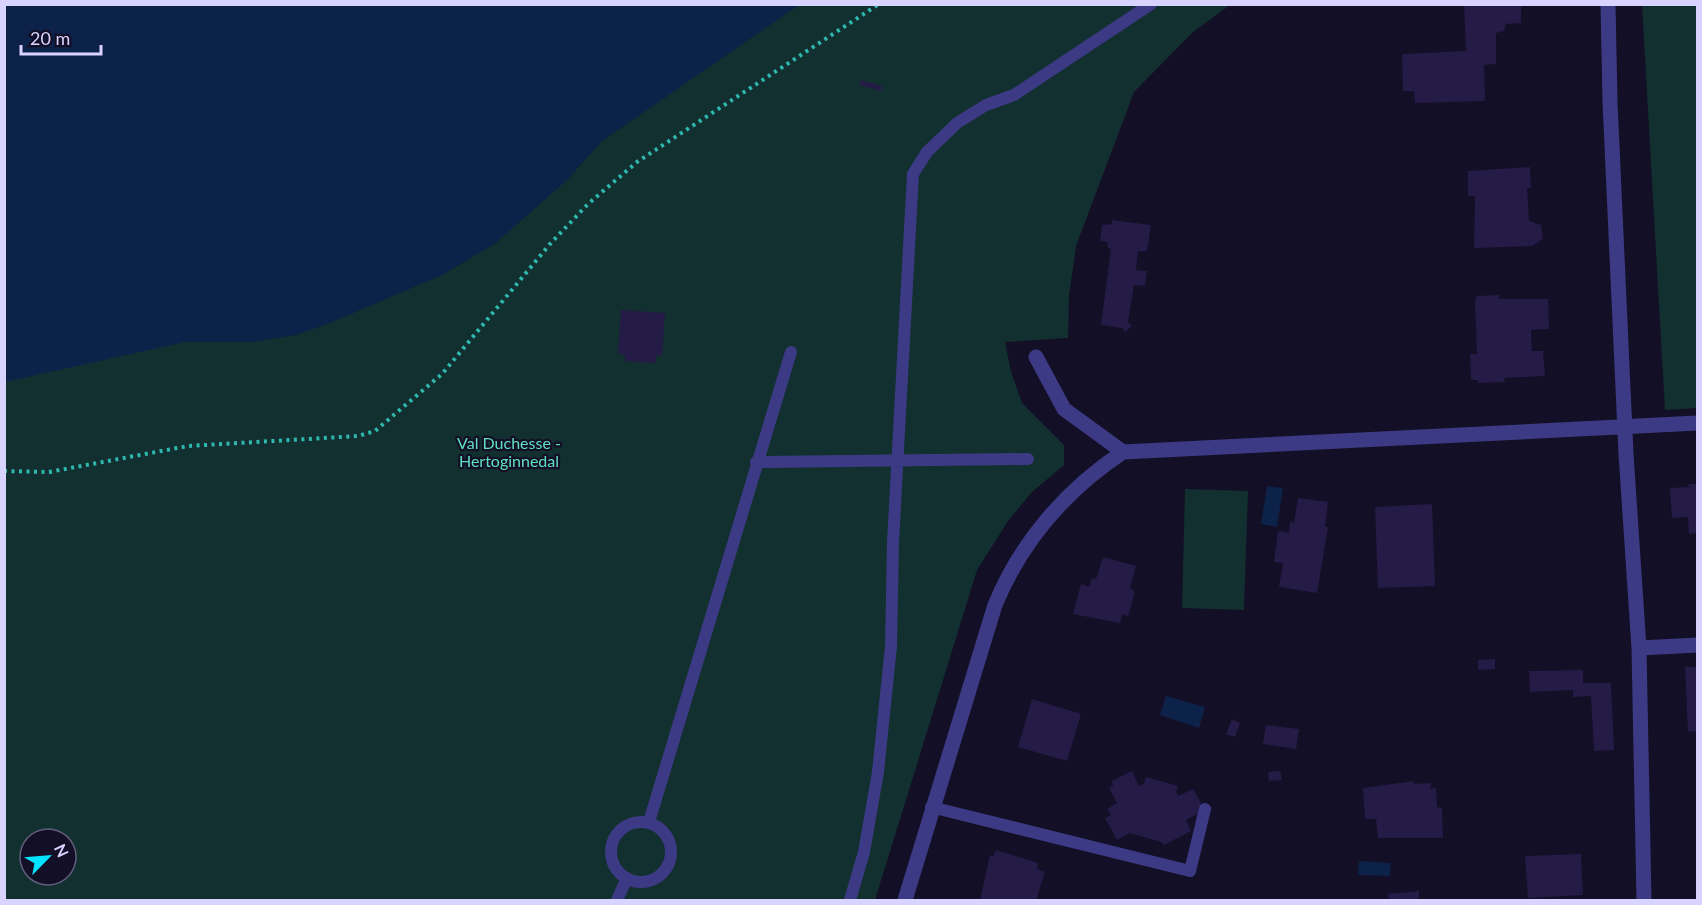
<svg xmlns="http://www.w3.org/2000/svg" width="1702" height="905" font-family="Lato,sans-serif">
<rect width="100%" height="100%" fill="#130f26"/>
<path fill="#12302f" fill-rule="evenodd" d="M5 5H1230L1193 32 1134 92 1076 246 1069 296 1068 338 1005 342 1011 372 1022 403 1064 445V465L1031 493 1008 521 977 570 875 900H5ZM30 839H66V875H30Z
M1642 5H1697V408L1665 410Z
M1185 489 1248 491 1244 610 1182 608Z"/>
<path fill="#0c2248" d="M4 5 5 4 799 5 602 141 568 179 496 243 442 275 330 323 296 335 253 342H185L5 382Z
M1267 486 1283 488 1277 527 1261 524Z
M1166 696 1205 707 1199 728 1160 715Z
M1359 861 1391 863 1390 876 1358 875Z"/>
<path fill="#241b47" d="M1464 4H1521V23L1506 24 1504 31 1496 33V64L1484 65 1485 101 1415 103 1414 91H1403L1402 54 1466 51Z
M861 80 882 86 881 91 860 85Z
M1530 167 1531 188H1527L1529 221 1541 225 1543 239 1532 246 1474 248 1475 196H1468V171Z
M1112 220 1151 225 1147 251H1138L1136 270 1147 271 1145 286 1134 285 1128 322 1132 326 1125 332 1122 328 1101 325 1111 249 1108 248 1107 242 1100 241 1102 225 1112 224Z
M1499 295V299H1548L1549 329 1531 330 1532 351H1543L1545 376 1504 378 1505 382 1478 383V380H1471L1470 354H1477L1475 301 1477 296Z
M621 310 665 313 662 355 656 356V363L625 361V355L618 354Z
M1688 484H1698V533L1689 534 1688 517 1672 518 1670 488 1689 487Z
M1298 498 1328 502 1325 527H1328L1317 593 1279 587 1283 563 1274 562 1278 531 1289 533 1290 521 1294 523Z
M1432 504 1435 586 1378 588 1375 507Z
M1103 557 1136 566 1130 588 1135 592 1128 616 1122 614 1120 623 1073 614 1081 584 1089 587 1092 578 1096 579Z
M1495 659V669L1478 670V660Z
M1685 667H1698V731L1688 732Z
M1583 670V683H1611L1614 750 1594 751 1591 696 1573 697V690L1530 692 1529 671Z
M1032 699 1081 714 1067 761 1018 747Z
M1232 719 1240 723 1235 737 1226 734Z
M1266 725 1299 729 1296 749 1263 744Z
M1132 771 1139 786 1144 784 1146 777 1178 786 1176 792 1178 796 1193 789 1205 810 1186 820 1191 831 1164 845 1161 842 1130 833 1117 840 1105 818 1111 815 1107 809 1117 803 1109 788 1113 786 1112 781Z
M1280 771 1282 780 1269 781 1268 772Z
M1414 781V784L1431 783 1430 789 1436 788 1437 807 1442 808 1443 838H1378L1376 819H1365L1363 788Z
M996 850 1038 863 1037 869 1045 872 1036 900H980L990 855 993 856Z
M1581 854 1583 895 1528 898 1525 856Z
M1419 891V900H1389L1388 894Z"/>
<g fill="none" stroke-linecap="round" stroke-linejoin="round">
<path stroke="#2fb8b0" stroke-width="4" stroke-dasharray="3 4.5" stroke-linecap="butt" d="M4 471 49 472 188 446 358 436 375 431 442 374 550 244 588 204 637 162 879 4"/>
<path stroke="#3d3a85" stroke-width="12" d="M756 462 1028 459
M931 807 1190 871 1205 809
M611 852a30 30 0 1 1 60 0a30 30 0 1 1-60 0Z
M649 822 791 352
M617 900 627 878
M850 900 864 852 878 772 891 646 893 542 913 174 927 152 957 123 986 105 1014 95 1151 4"/>
<path stroke="#3d3a85" stroke-width="15" d="M1608 4 1610 102 1626 454 1639 648 1644 900
M1036 357 1064 409 1123 452
M1639 648 1698 645
M905 900 995 605C1021 542 1066 490 1123 452L1698 423"/>
</g>
<g text-anchor="middle" stroke-width="4.5" stroke-linejoin="round" paint-order="stroke">
<g font-size="16" fill="#5fe0c0" stroke="#130f26">
<text x="509" y="449">Val Duchesse -<tspan x="509" dy="18">Hertoginnedal</tspan></text>
</g>
</g>
<rect width="1702" height="905" fill="none" stroke="#d9d4ff" stroke-width="12"/>
<g transform="translate(48 857) rotate(65)"><circle r="28" fill="#130f26" stroke="#625e7d" stroke-width="1.5"/>
<path d="M0-4.5L10 22L0 15L-10 22Z" fill="#00e5ff"/>
<text y="-9" font-size="16" font-weight="bold" text-anchor="middle" fill="#d9d4ff">N</text>
</g>
<path d="M21 45v9h80v-9" fill="none" stroke="#d9d4ff" stroke-width="3"/>
<text x="30" y="45" font-size="18" fill="#d9d4ff" stroke="#130f26" stroke-width="4.5" paint-order="stroke">20 m</text>
</svg>
